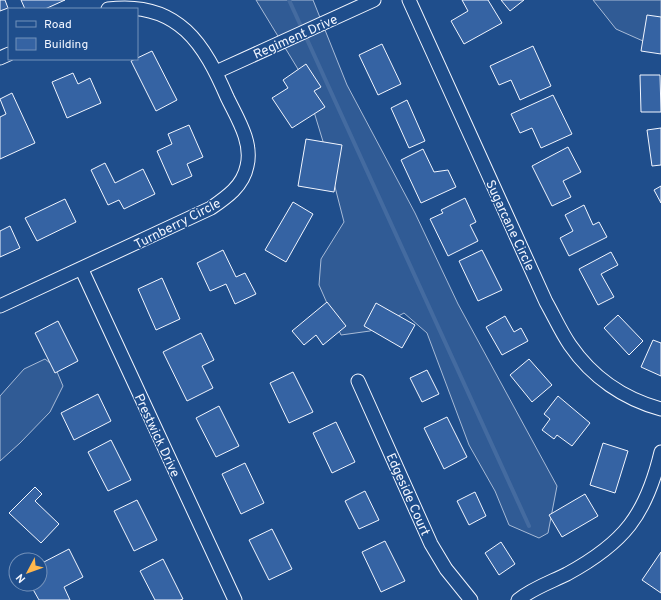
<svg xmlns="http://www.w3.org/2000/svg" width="661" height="600" font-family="Overpass,sans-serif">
<rect width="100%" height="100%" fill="#1f4e8c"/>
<path fill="#305b95" stroke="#a8bbd7" d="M256 0H313L347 85 415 213 458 304 557 486 548 533 539 538 509 525 495 491 469 445 427 333 404 313 370 331 341 335 319 285 321 259 344 222 325 148 304 79Z
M593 0H661V49L616 29Z
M45 359 55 367 63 386 50 412 20 443 0 461V396L24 369Z"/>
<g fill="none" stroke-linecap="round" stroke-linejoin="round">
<path stroke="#446ba0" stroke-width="4" d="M289 0 529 526"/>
</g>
<path fill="#3563a3" stroke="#f2f6ff" d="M0 0H5L8 8 0 11Z
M21 0H65L45 9H25Z
M462 0H488L502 23 464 44 451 21 468 11Z
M501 0H524L510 11Z
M647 15 661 17V54L641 51Z
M382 44 401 84 378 95 359 55Z
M533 46 551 86 520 100 511 80 499 85 490 66Z
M152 51 177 100 156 111 131 61Z
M306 64 321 87 314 91 325 107 292 128 272 98 288 88 283 80Z
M73 73 78 84 90 78 101 103 67 118 52 82Z
M640 75H660L661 112H641Z
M12 93 35 143 0 159V117L6 114 0 99Z
M553 95 572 134 541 148 532 128 520 133 511 114Z
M407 100 425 141 409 148 391 108Z
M189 125 203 157 187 164 192 176 172 185 157 151 172 144 168 134Z
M661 128V165L652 166 647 130Z
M306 139 342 145 334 192 298 186Z
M568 147 581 172 563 181 571 197 552 206 532 166Z
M423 149 434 172 448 170 456 187 421 203 401 160Z
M105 163 115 183 143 169 155 194 124 209 119 200 108 205 91 170Z
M661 186V203L654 190Z
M465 198 476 222 470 225 478 241 448 256 430 219 443 213 441 210Z
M65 199 76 222 37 241 25 218Z
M293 202 313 214 286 262 265 250Z
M584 205 593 225 599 222 607 237 569 256 560 238 573 231 565 215Z
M10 226 20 248 0 257V231Z
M223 250 236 277 245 273 256 294 235 304 226 284 210 291 197 263Z
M482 250 502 290 478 301 459 261Z
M611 252 618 265 601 274 614 297 598 305 579 269Z
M162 278 180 319 156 330 138 289Z
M327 302 346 326 323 345 316 335 304 345 292 331Z
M376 303 415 325 402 348 364 326Z
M618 315 643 341 629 355 604 328Z
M505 316 514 332 521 328 528 341 502 355 486 327Z
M58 321 78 361 55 373 35 333Z
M201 333 214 360 202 366 213 388 187 401 163 352Z
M653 340 661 343V376L641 367Z
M529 359 552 385 532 402 510 375Z
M427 370 439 394 422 402 410 378Z
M293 372 313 412 289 423 270 383Z
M98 394 111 421 74 440 61 413Z
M558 396 590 423 572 446 557 435 554 439 542 430 550 419 544 414Z
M219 406 239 446 216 457 196 418Z
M447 417 467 457 444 469 424 428Z
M336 422 355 462 332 473 313 433Z
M111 440 131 480 108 491 88 452Z
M603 443 628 451 615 493 590 485Z
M245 463 264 503 241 514 222 474Z
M35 487 42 494 35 501 59 524 41 543 9 513Z
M365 491 379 520 359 529 345 501Z
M475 492 486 516 469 525 457 501Z
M585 494 598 516 562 537 549 515Z
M137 500 157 540 134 551 114 511Z
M272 529 292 569 269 580 249 540Z
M385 541 405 581 381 592 362 552Z
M501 542 515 564 499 575 485 553Z
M69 549 83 577 64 587 70 600H39L30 584H40V564Z
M661 552V593L642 580Z
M163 559 183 599 180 600H155L140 571Z"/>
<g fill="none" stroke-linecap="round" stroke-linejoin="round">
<g stroke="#f2f6ff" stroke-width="15">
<path id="street" d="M409 0 546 302C554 316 561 332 570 345 592 377 624 399 661 409
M0 58 9 54
M216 72 374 0
M82 270 235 600
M0 306 211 208C227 197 243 186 247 166 253 142 237 118 227 97 205 46 179 0 108 9
M358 381 431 544 446 569 471 600
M518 600C533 588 551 582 567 574 624 543 646 515 661 452"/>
</g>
<use href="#street" stroke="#1f4e8c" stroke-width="13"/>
</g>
<g text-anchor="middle" stroke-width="3" stroke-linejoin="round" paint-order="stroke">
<g font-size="13" fill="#f2f6ff" stroke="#1f4e8c">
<text transform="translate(295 36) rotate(-24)" y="5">Regiment Drive</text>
<text transform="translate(177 223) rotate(-27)" y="5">Turnberry Circle</text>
<text transform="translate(511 225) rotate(65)" y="5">Sugarcane Circle</text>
<text transform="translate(158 435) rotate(65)" y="5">Prestwick Drive</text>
<text transform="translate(409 494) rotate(66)" y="5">Edgeside Court</text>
</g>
</g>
<rect x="8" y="8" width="130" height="52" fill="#1f4e8c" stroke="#7391ba"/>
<rect x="16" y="21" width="20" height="6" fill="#1f4e8c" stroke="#7391ba"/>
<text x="44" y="28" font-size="12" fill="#f2f6ff">Road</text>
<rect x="16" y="38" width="20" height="12" fill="#3563a3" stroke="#7391ba"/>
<text x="44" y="48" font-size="12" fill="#f2f6ff">Building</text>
<g transform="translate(28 572) rotate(229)"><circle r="19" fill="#1f4e8c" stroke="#7391ba"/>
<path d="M0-3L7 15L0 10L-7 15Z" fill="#ffb74d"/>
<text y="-6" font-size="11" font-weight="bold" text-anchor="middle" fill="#f2f6ff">N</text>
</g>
</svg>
